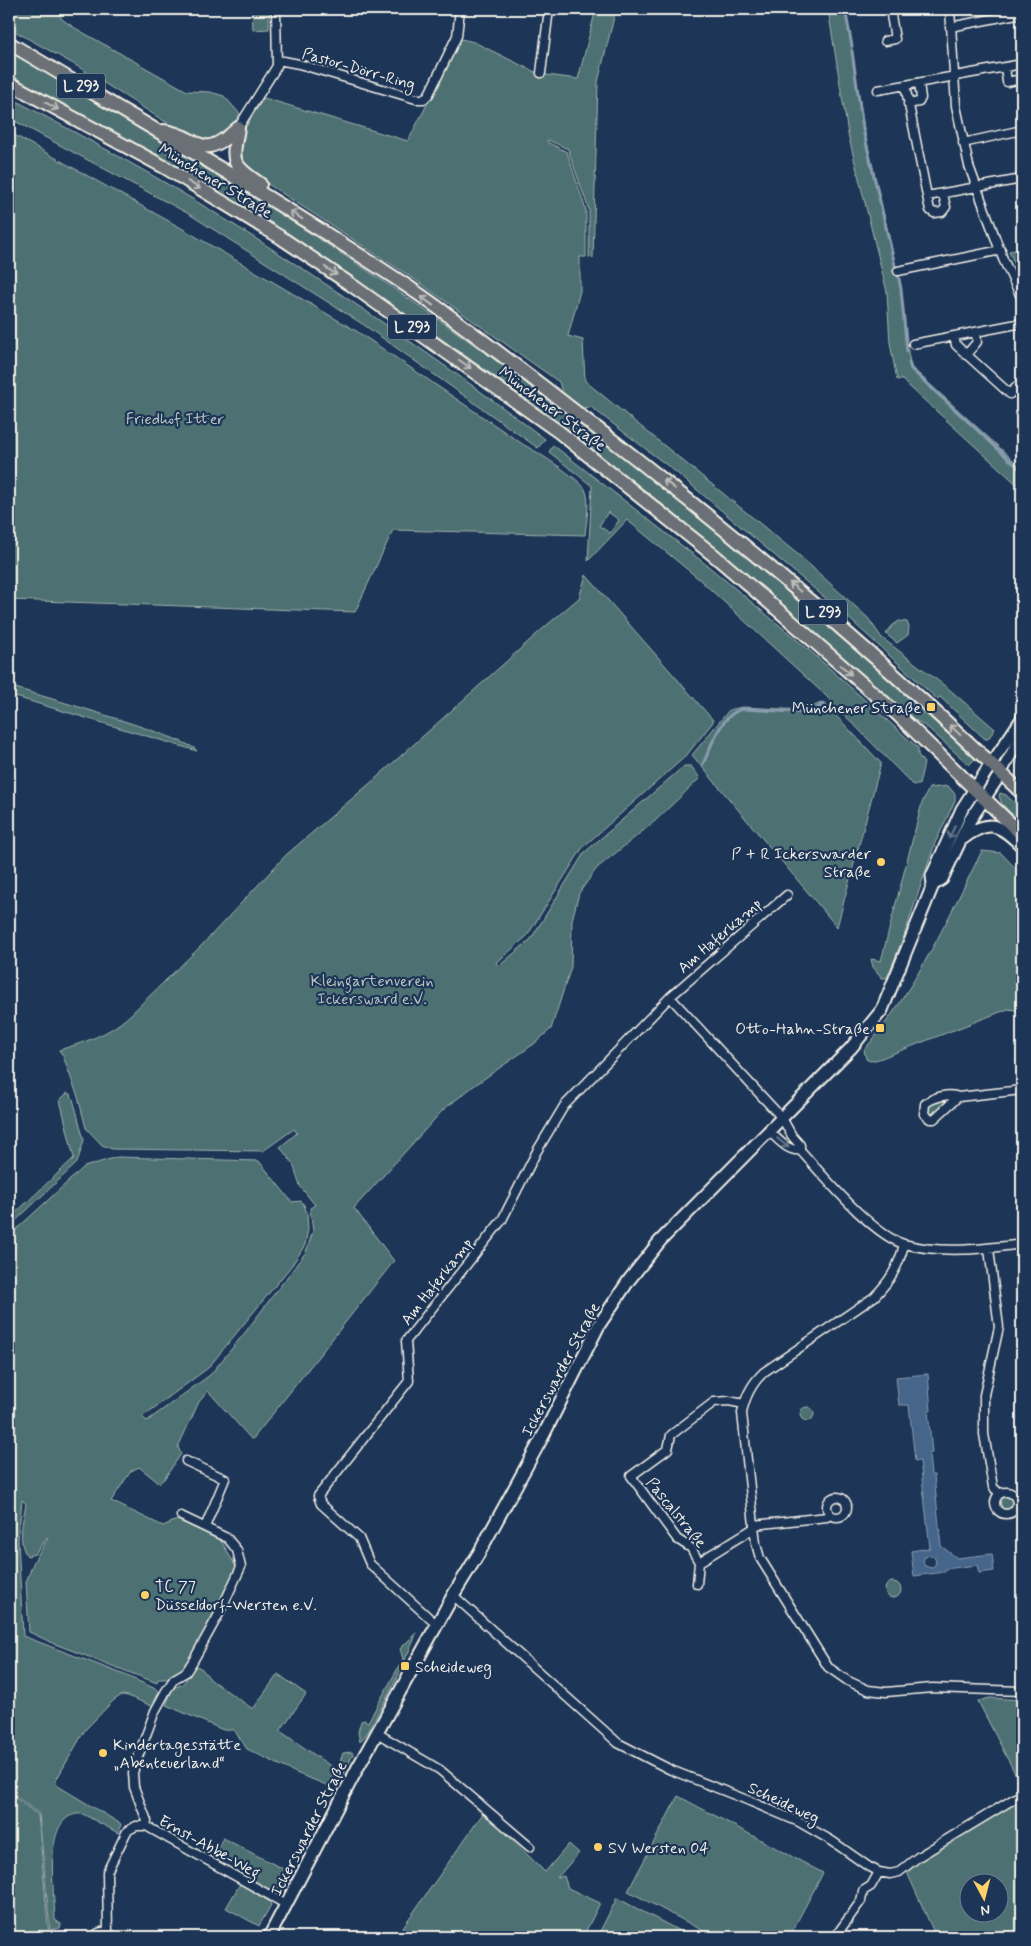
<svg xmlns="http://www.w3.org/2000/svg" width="1031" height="1946" font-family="Mynerve,sans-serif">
<rect width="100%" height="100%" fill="#1d3557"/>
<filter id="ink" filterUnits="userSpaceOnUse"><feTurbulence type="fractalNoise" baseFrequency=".02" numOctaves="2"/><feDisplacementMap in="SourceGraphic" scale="10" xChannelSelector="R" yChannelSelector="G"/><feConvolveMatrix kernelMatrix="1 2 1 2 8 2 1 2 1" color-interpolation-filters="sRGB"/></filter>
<g filter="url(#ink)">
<path fill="#4e7172" stroke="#a1b1ad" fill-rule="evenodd" d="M9 9H54L63 20 75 28 187 91 210 92 224 96 240 114C226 135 218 143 191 138L77 66 9 28Z
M252 9H269V29L253 30Z
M596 9H616L598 82 593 258 589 257V210L568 149 548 140 547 142 567 152 586 210V257H580V291L568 336 583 340 585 381 801 557 868 618 882 638 949 689 995 729 988 739H985L940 697 937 699 843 613 677 473 591 407 582 408 562 392 559 382 417 281 257 177C253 174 248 170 245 166 229 144 253 116 264 98L408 141 461 39 474 42 539 74 578 79Z
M828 9H846L864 129 902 292 905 338 911 367 1022 468V489L901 379 897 380 890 343 887 292 848 134Z
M9 51C126 121 245 189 359 265 479 345 595 432 708 523 800 598 890 676 975 759L969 765 928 728 909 716C840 655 771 593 699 534 485 358 254 205 9 76Z
M9 97C80 135 152 173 220 216 332 286 440 360 545 439L538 448 364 325 189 214 9 118Z
M9 132 183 229 358 332 524 445C535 450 581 480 585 489 591 502 586 522 585 535L393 530 355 612 9 600Z
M1022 249V281L1009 251Z
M553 445 708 566 808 649 918 748V755L924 763 919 785H913L824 694 699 579 627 520 588 561 592 486 549 452ZM608 512 619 520 610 533 599 526Z
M586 575 713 720V722L686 756 583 847 527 936 496 963 499 966 531 939 584 853 684 766H691L700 778 654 822 597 868 579 893 572 920 571 967 551 1029 534 1044 475 1085 443 1110 354 1208 394 1261 252 1440 208 1391 199 1402 178 1447 181 1454 164 1479 159 1483 139 1467 131 1471 111 1501 163 1526 177 1520 220 1539 238 1570 218 1614 185 1671 172 1679H158L157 1683 55 1644 29 1632 26 1582 34 1561 48 1538 47 1537 35 1554 27 1556C17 1542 23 1519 26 1504L22 1500 18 1540 23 1636 125 1675 158 1690 160 1693 154 1707 128 1696 122 1695 114 1700 85 1730 55 1782 58 1786 121 1824 118 1833 83 1814C40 1810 55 1895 55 1920L61 1924 60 1928 50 1930 39 1814 9 1791V1236L84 1167 117 1157 259 1161 292 1202 301 1201 304 1205 307 1214 308 1229 305 1245 292 1265 208 1368 142 1417 147 1421 210 1375 247 1330 306 1252 313 1231 310 1208 315 1205 300 1186 293 1164 280 1147 297 1133 294 1129 263 1151 112 1149 102 1145 86 1128 78 1097 63 1056 59 1050C85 1042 108 1035 129 1016L201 946 286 855 375 779 547 625 579 598Z
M899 621 907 622 909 627 908 635 897 643 886 634 892 626Z
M9 686C34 694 191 738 197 751L9 695Z
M823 702 881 763 837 927 692 755 729 710 742 707 806 710Z
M1022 744V773C1016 762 1016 754 1022 744Z
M948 786 955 794V801L935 843 904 936 887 978H882L873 967 871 959 881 961 922 803 929 788Z
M1000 793 1006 795 1022 810V824L1002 804 999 796Z
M982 851 1001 853 1022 875V1014L1015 1010 1008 1009 879 1059 870 1061 866 1059 864 1050C915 991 947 920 982 851Z
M67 1093 70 1094 73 1099 84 1140 77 1163 9 1227V1219L74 1158 60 1100Z
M951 1098 935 1114H930L927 1111 929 1105Z
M800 1414a7 7 0 1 1 14 0a7 7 0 1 1-14 0Z
M1000 1503a6 6 0 1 1 12 0a6 6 0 1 1-12 0Z
M885 1590a8 8 0 1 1 16 0a8 8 0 1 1-16 0Z
M416 1633 414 1640 394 1684 368 1732 360 1742 358 1732 361 1721 364 1720 368 1722 403 1659 400 1649Z
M195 1665 202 1669 211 1680 253 1709 278 1674 306 1694 280 1731 335 1769 329 1786 296 1773 247 1749 234 1730H223L166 1705 173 1688 183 1684Z
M990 1698 1022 1700V1787L978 1701Z
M352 1752 353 1754 343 1776 339 1779 335 1777 343 1753Z
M9 1793 38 1815 49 1937H9Z
M678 1796 823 1873 789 1937H715L628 1891Z
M1022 1799V1937H936L906 1870 920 1858ZM968 1884H998V1914H968Z
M484 1812 545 1872 569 1844 579 1853 557 1878 564 1876 568 1888 600 1903 583 1937H396Z
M223 1838 289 1872 278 1890 265 1888 254 1882 257 1875 221 1855 217 1862 211 1860Z
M240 1884 270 1902 271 1905 259 1926 226 1908Z
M617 1898 691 1937H597Z"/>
<path fill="#44658a" stroke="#8a9db0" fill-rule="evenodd" d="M928 1374 931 1411H928L932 1453 929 1454 931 1475H934L941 1546 957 1558 992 1554 994 1571 979 1573 977 1565 945 1569V1572L914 1576 911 1551 930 1548 920 1461H915L909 1405H899L896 1377ZM930 1555 934 1557 936 1561 935 1565 931 1568 925 1566 923 1561 925 1557Z"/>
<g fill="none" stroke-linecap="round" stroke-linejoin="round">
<path stroke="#8a9db0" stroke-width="3" d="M845 9 852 46
M852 51 863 129 895 266
M898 274 901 289 907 351
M909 362 911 369 927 384 1022 471
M703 764C711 747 722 711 744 709L812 713 824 703"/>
<g stroke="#f4f1e8" stroke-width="11">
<path id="minor" d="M950 9 956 106 969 166 1003 259 1022 299
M950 27 1022 13
M885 41 895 39 890 9
M278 60 299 64 416 99H424L429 94 457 36 460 9
M1005 67 1007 82 1022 79
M541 73 549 9
M905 85 927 196 1022 179
M878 90 1022 64
M908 104 919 102 921 98 919 83
M238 128 277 66 276 9
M963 143 1022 130
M927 196 930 210 934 213 942 212 946 207 943 194
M898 271 1001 250
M954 337 956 345 1010 394 1022 381
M913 344 1022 323
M966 355 977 342 976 333
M670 997 787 895
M958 1097 934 1119H930L924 1114 925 1104C932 1097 950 1093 958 1097L1022 1090
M769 1131C778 1139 788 1152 800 1150
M904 1244C899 1266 890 1281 874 1297L764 1372C752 1383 745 1397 742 1413L756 1544 760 1558 828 1667 848 1681 868 1690 886 1692 932 1688 1022 1691
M989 1249 999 1327 984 1395V1434L993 1487 1000 1494
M744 1404 729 1401 714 1402 671 1435 668 1449 631 1476 677 1539 691 1548 699 1562 754 1528
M186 1461 225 1479 205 1527
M995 1503a11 11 0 1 1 22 0a11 11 0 1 1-22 0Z
M827 1507a10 10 0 1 1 20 0a10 10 0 1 1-20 0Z
M754 1525 827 1517 830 1514
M697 1584 699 1562
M454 1596 618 1743 671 1770 747 1800 799 1822 832 1841 869 1867 879 1872 890 1874 899 1872 918 1857 1017 1797
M437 1625 370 1564 359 1538 321 1504 318 1496 409 1381 406 1341 502 1220 537 1151 564 1106 670 997 782 1118 792 1136 800 1145V1150C823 1175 872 1235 904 1244 942 1254 984 1249 1022 1244
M377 1733 440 1770 530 1847
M146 1826 287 1905
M108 1932 107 1872 127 1831 136 1826H146L147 1821 134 1787 133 1773 136 1762 155 1711 166 1691 174 1679 186 1672 193 1661 219 1614 241 1567 237 1550 227 1538 181 1516
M94 1937C99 1930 108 1930 114 1937
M835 1937 861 1901 863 1891 871 1886 879 1872"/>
</g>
<g stroke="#f4f1e8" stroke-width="14">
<path id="tertiary" d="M991 764 1022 718
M1001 773 1022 734"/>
</g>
<g stroke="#f4f1e8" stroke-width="15">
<path id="secondary" d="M962 839C990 818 999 824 1022 846
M933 885 932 876 962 809 991 764
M269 1937 357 1769 455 1592 479 1553 543 1436 599 1325 629 1280 660 1241 851 1048 882 1010 933 885 942 879 970 820 1001 773"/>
</g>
<g stroke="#f4f1e8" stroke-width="16">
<path id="primary" d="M9 43C143 123 280 201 410 288 464 325 516 366 568 406 726 526 878 655 1022 793
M9 83 166 168 280 237 350 284 559 432 716 557 785 616 896 713 1022 835
M238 128C232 161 230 164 260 184
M163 131C201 135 198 165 238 128"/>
</g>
<use href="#minor" stroke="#1d3557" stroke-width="8"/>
<use href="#tertiary" stroke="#1d3557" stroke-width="10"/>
<use href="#secondary" stroke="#1d3557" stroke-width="11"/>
<use href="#primary" stroke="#6b7074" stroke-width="12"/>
</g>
<defs><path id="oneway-shaft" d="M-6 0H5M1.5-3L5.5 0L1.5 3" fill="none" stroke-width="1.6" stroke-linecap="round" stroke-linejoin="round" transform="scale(1.25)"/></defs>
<g stroke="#bdbdba">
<use href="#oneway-shaft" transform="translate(52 106) rotate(29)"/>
<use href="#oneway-shaft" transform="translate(194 185) rotate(31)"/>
<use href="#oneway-shaft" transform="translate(296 215) rotate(-147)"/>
<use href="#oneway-shaft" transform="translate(331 271) rotate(34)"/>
<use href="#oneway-shaft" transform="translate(427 301) rotate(-144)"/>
<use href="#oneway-shaft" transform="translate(465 364) rotate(35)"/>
<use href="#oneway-shaft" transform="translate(669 484) rotate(-142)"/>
<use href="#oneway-shaft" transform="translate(795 587) rotate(-140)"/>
<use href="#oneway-shaft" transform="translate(846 670) rotate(41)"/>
<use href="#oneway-shaft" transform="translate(955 730) rotate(-137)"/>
</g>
<g stroke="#68778a">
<use href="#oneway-shaft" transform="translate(952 832) rotate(115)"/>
<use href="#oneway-shaft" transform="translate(783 1143) rotate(39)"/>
</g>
</g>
<g fill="#ffd166" stroke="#1d3557" stroke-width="2">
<rect x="926" y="702" width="10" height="10" rx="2.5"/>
<circle cx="881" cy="862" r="5"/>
<rect x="875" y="1023" width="10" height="10" rx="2.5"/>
<circle cx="145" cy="1595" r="5"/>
<rect x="400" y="1661" width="10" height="10" rx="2.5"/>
<circle cx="103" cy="1753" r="5"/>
<circle cx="598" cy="1847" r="5"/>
</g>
<g text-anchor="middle" stroke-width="4.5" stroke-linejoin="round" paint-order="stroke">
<g fill="#1d3557" stroke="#b4b9bc" stroke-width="1">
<rect x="57" y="73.5" width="48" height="25" rx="4"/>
<rect x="388" y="314.5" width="48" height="25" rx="4"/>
<rect x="799" y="599.5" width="48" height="25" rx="4"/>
</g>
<g font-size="15" font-weight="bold" fill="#f4f1e8">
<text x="81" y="91">L 293</text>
<text x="412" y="332">L 293</text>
<text x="823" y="617">L 293</text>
</g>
<g font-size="16" fill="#f4f1e8" stroke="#1d3557">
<text transform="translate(359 68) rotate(16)" y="6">Pastor-Dörr-Ring</text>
<text transform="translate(216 180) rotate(31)" y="6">Münchener Straße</text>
<text transform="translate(553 408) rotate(37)" y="6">Münchener Straße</text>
<text transform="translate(719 935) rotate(-41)" y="6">Am Haferkamp</text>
<text transform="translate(436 1281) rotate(-52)" y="6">Am Haferkamp</text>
<text transform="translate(560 1369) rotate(-62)" y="6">Ickerswarder Straße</text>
<text transform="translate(677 1512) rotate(51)" y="6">Pascalstraße</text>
<text transform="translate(784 1802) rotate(25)" y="6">Scheideweg</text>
<text transform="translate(308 1828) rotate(-63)" y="6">Ickerswarder Straße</text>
<text transform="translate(210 1846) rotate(29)" y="6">Ernst-Abbe-Weg</text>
</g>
<g font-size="16" fill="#bac4bf" stroke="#1d3557">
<text x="175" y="424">Friedhof Itter</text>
<text x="372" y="986">Kleingartenverein<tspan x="372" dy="18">Ickersward e.V.</tspan></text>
</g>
<g font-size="16" fill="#f4f1e8" stroke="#1d3557" text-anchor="start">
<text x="921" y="713" text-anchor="end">Münchener Straße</text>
<text x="871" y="859" text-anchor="end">P + R Ickerswarder<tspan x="871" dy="18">Straße</tspan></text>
<text x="870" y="1034" text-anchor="end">Otto-Hahn-Straße</text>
<text x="155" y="1592">TC 77<tspan x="155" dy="18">Düsseldorf-Wersten e.V.</tspan></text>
<text x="415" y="1672">Scheideweg</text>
<text x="113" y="1750">Kindertagesstätte<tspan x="113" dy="18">„Abenteuerland“</tspan></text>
<text x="608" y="1853">SV Wersten 04</text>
</g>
</g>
<rect width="1031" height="1946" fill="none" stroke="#1d3557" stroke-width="30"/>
<rect x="15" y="15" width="1001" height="1916" fill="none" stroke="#f4f1e8" stroke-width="2" filter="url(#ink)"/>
<g transform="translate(984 1898) rotate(173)"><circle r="24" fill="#1d3557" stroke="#738091"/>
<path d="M0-4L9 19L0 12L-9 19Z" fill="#ffd166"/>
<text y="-8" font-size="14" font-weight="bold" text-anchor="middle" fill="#f4f1e8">N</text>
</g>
</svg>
